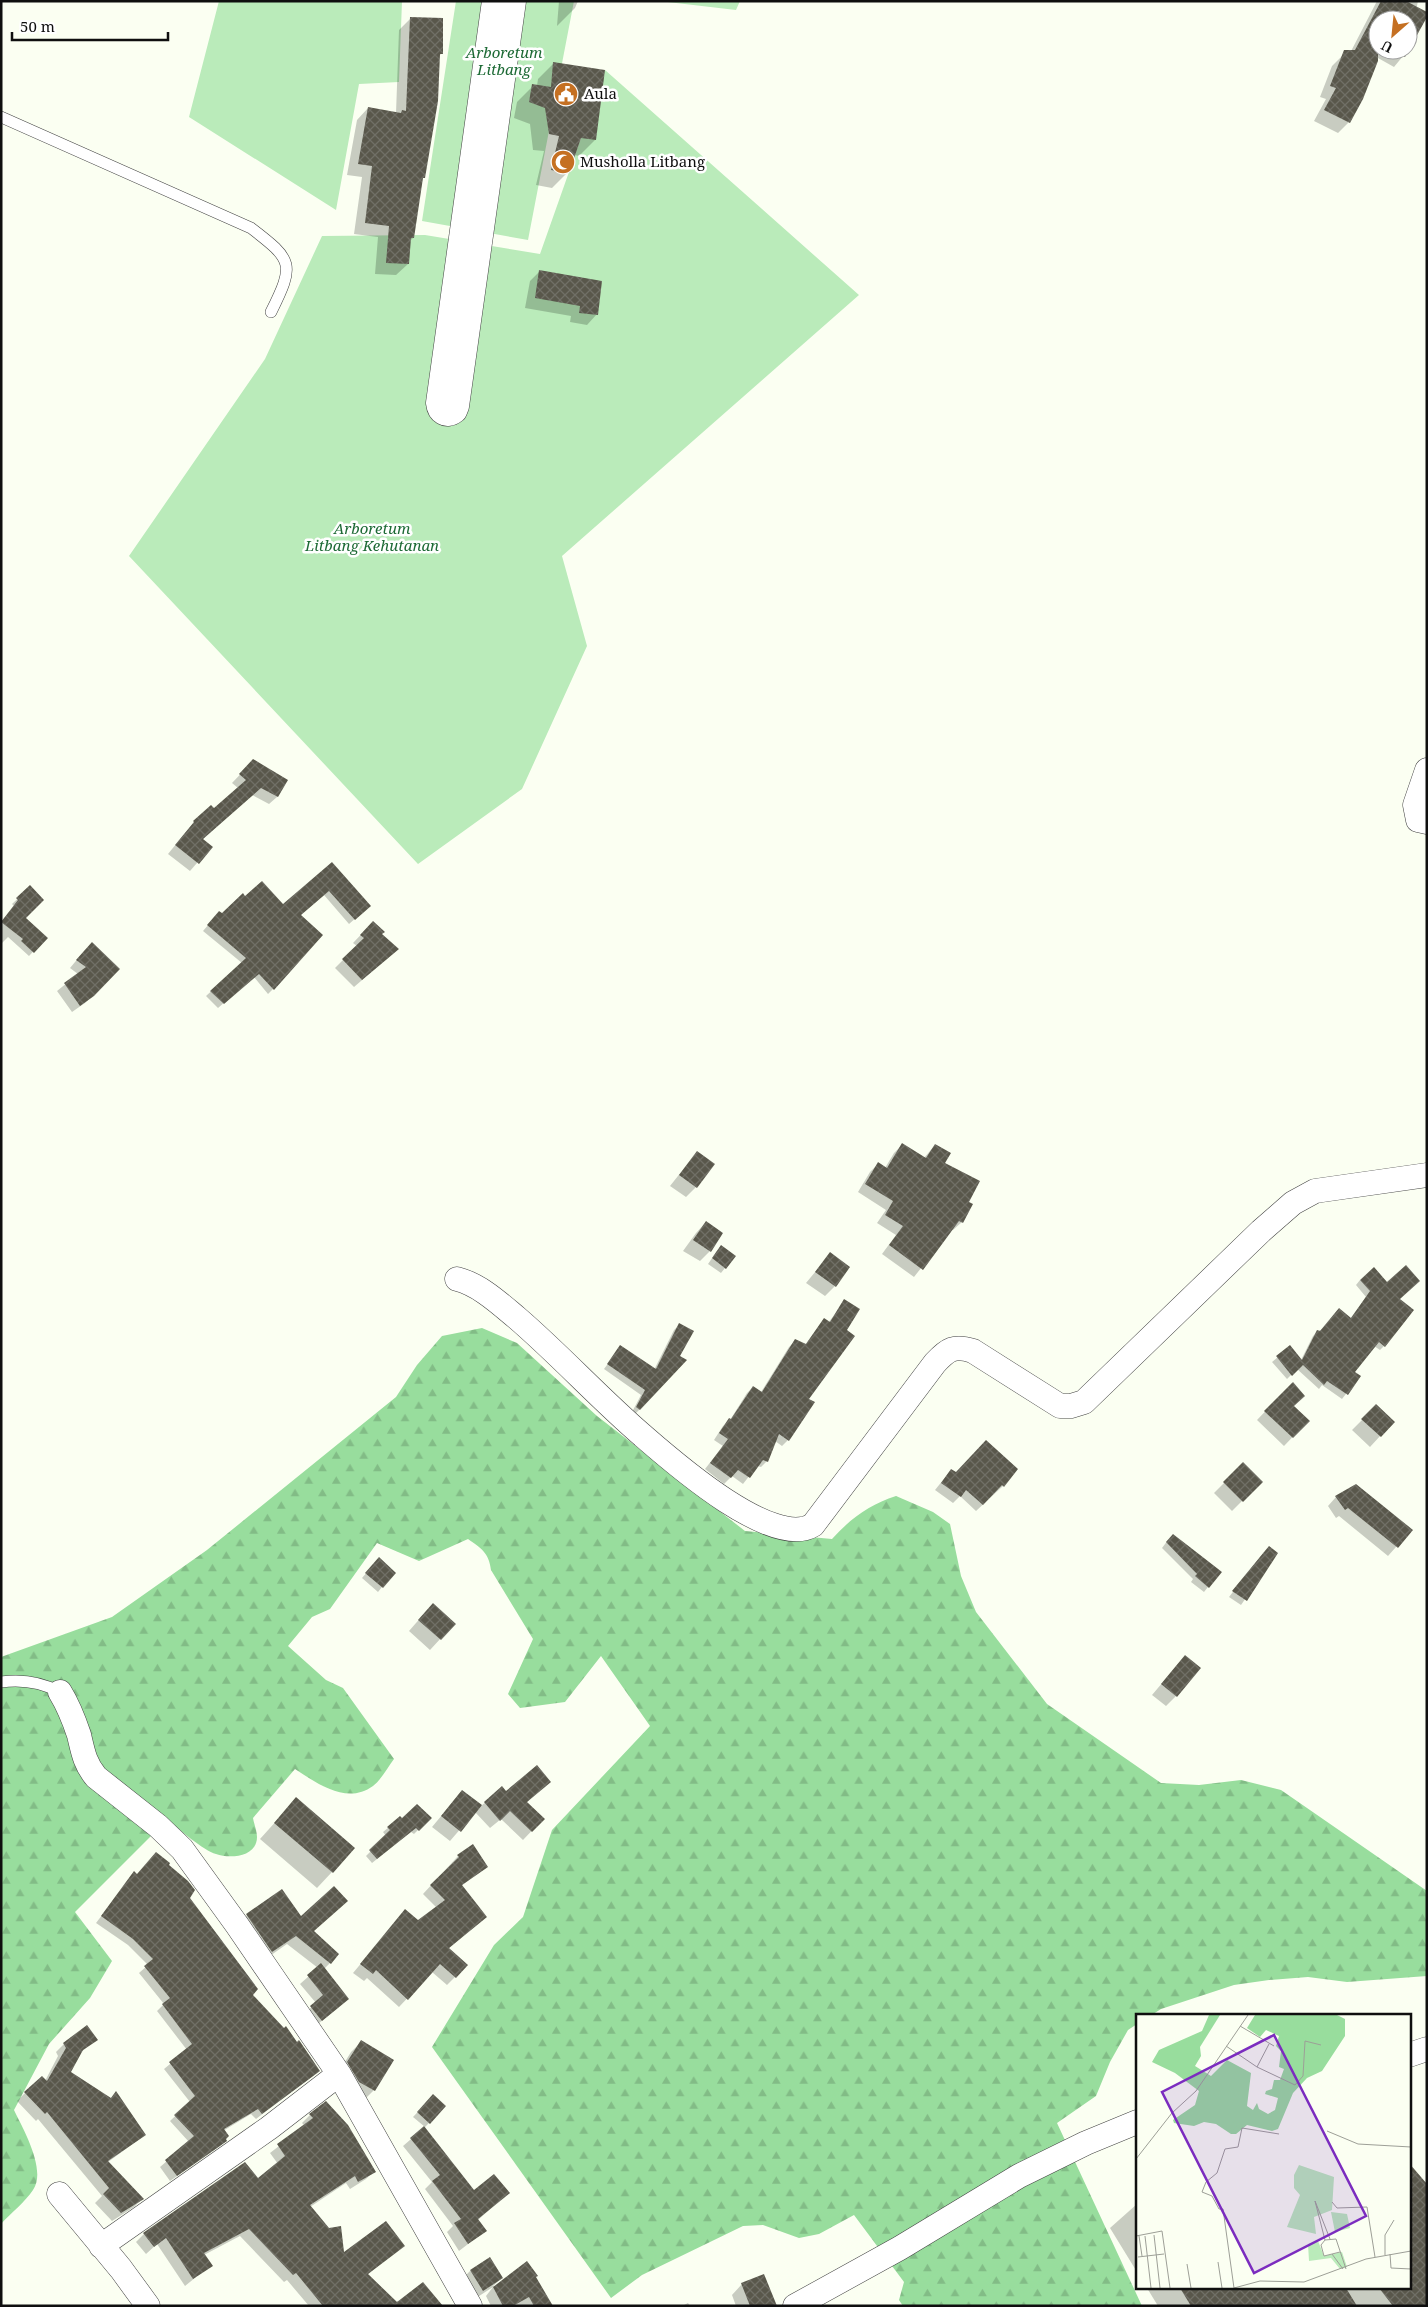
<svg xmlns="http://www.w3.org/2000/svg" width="1428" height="2307" font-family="'Noto Serif',serif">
<defs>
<pattern id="forest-firs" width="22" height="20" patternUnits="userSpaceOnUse" patternTransform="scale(1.25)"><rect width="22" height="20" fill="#98dd9d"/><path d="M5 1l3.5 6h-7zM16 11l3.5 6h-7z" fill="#82bc86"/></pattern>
<pattern id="building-cross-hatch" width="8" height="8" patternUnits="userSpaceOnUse" patternTransform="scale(1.25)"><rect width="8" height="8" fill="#59574b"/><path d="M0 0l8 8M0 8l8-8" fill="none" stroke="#706f66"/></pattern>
</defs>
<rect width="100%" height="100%" fill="#fbfff2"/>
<path fill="#baebba" d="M219 1H402L399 82 359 84 336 210 189 117Z
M456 1H574L528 240 422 221Z
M659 1H740L736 10Z
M605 70 859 295 562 556 587 646 522 789 418 864 129 556 265 359 322 236 425 235 540 254Z"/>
<path fill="url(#forest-firs)" d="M482 1328 517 1343 597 1416 745 1531 832 1539C850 1519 870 1504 896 1496L933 1512 950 1524 961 1576 976 1612 1047 1704 1161 1783 1199 1785 1241 1780 1281 1790 1427 1891V1976L1347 1982 1308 1977 1269 1980 1234 1985 1161 2009 1150 2016H1137V2024L1128 2030 1110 2062 1096 2096 1057 2123 1142 2306H903L899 2300 904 2282 854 2215 819 2234 799 2238 763 2225 743 2226 642 2275 611 2298 432 2047 494 1945 523 1917 552 1830 650 1726 601 1656 565 1702 520 1708 508 1694 533 1639 491 1570C489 1553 481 1548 468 1539L419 1561 377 1543 330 1609 312 1617 288 1646 326 1680 343 1688 394 1759C388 1767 381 1780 373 1786 347 1805 318 1784 295 1769L253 1818C254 1824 257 1831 257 1837 257 1857 230 1859 216 1854 204 1851 178 1828 167 1820L75 1912 112 1961 90 1998 49 2044 14 2110C23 2129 47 2170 33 2190 25 2202 11 2213 1 2224V1657L112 1617 207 1550 396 1397 417 1365 442 1336Z"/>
<path fill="#0003" d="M559 1H578L575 8 557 26Z
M1377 1H1418L1408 49V20H1378V50H1408L1394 67 1378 58 1349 122 1338 133 1314 121 1326 99 1320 97 1332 66 1343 55 1348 57Z
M410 19 442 53 438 57 424 177 421 180 413 238 409 242 408 264 396 275 375 274 378 237 354 234 362 177 347 175 357 120 368 108 396 113 399 30Z
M554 63 595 140 579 156 574 155 568 172 552 188 536 185 544 151 533 150 530 124 514 118 517 102 533 86H537L538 79Z
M540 271 597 314 587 325 570 322 571 316 525 308 530 281Z
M253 761 286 781 277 797 269 804 252 795 202 840 211 847 190 871 168 854 194 822 214 810 238 788 232 783Z
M332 864 365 910 349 924 324 895 300 915 321 935 273 989 268 994 254 977 218 1008 206 996 242 963 203 931 215 917 223 915 245 898 283 906Z
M30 887 24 918 46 938 29 956 8 937 1 944V922L14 906 12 904Z
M373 922 381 934 389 957 354 987 335 968 357 946 353 943Z
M85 950 119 969 85 1003 72 1012 57 991 78 974 70 968Z
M902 1145 924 1158 935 1145 968 1202 962 1222 953 1230 952 1229 914 1277 882 1254 896 1235 877 1223 886 1210 858 1192 870 1172 878 1164 885 1168 894 1153Z
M697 1152 696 1187 686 1197 670 1186Z
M706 1222 710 1251 700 1261 683 1251 696 1233Z
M717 1251 725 1268 721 1273 708 1264Z
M830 1254 835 1286 825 1296 806 1283Z
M1360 1280 1399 1299 1384 1346 1380 1350 1374 1346 1353 1373 1359 1377 1342 1399 1322 1385 1319 1389 1297 1369 1287 1379 1272 1362 1290 1347 1301 1360 1313 1336 1318 1331 1350 1319 1366 1297 1356 1285Z
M845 1301 788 1440 782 1446 775 1441 767 1461 761 1467 757 1466 743 1484 732 1476 724 1484 705 1469 723 1446 714 1440 723 1426 730 1420 747 1393 753 1387 761 1392 789 1347 795 1341 805 1345 819 1326 828 1323Z
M679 1325 640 1409 635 1414 632 1412 641 1395 604 1369 621 1346 654 1370 674 1330Z
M1292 1383V1406L1308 1421 1284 1446 1257 1420Z
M1366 1416 1393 1422 1370 1447 1352 1430Z
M1243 1464 1261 1482 1232 1511 1214 1493Z
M1016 1469 1003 1486 976 1511 960 1496 953 1503 935 1490 951 1470 956 1473Z
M1336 1497 1411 1530 1388 1556 1339 1516 1336 1518 1328 1506Z
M1168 1540 1208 1587 1204 1592 1191 1582 1193 1579 1162 1548Z
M1264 1552 1277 1553 1241 1605 1229 1597Z
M374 1564 382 1587 378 1592 362 1578Z
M423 1615 454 1624 430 1650 409 1631Z
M1185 1656 1176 1696 1166 1706 1152 1695Z
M549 1782 526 1803 543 1819 523 1840 501 1819 490 1828 475 1812 450 1841 432 1827 462 1791 481 1806 502 1788 506 1793Z
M296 1799 332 1872 317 1888 260 1839Z
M400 1818 402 1820 430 1818 414 1834 411 1832 372 1863 366 1856 386 1836 383 1832Z
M458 1856 487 1867 461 1886 486 1917 448 1949 455 1977 447 1985 432 1972 399 2007 367 1978 364 1981 353 1973 405 1911 418 1922 437 1908 423 1894Z
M134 1873 188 1898 251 1995 319 2071 256 2119 251 2114 223 2131 226 2140 220 2146 170 2181 160 2167 189 2142 170 2121 190 2102 164 2069 187 2050 157 2011 164 2004 139 1973 148 1965 128 1945 96 1923Z
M247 1915 301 1918 313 1931 330 1963 324 1969 339 2007 313 2028 303 2015 316 2003 300 1984 318 1968 287 1944 264 1960 239 1924Z
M97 2039 80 2053 70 2072 110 2099 115 2093 145 2135 108 2162 142 2199 134 2207 112 2221 95 2203 102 2196 38 2119 36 2121 17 2101 25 2093 45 2081 58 2056 56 2052 64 2044Z
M361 2042 374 2090 364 2100 338 2073 351 2052Z
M428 2101 429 2123 424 2128 474 2191 508 2193 478 2220 485 2231 459 2251 447 2232 453 2226 425 2189 432 2182 403 2146 425 2127 413 2117Z
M310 2115 374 2171 366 2179 350 2189 346 2183 310 2207 343 2255 403 2246 367 2275 396 2302 398 2301 432 2306H309L287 2280 284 2282 240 2236 204 2255 211 2265 185 2286 157 2244 146 2254 136 2242 144 2234 258 2180 278 2164 270 2153 305 2126 302 2123Z
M1137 2204V2272L1110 2228Z
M470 2271 502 2278 493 2286 495 2287 535 2277 551 2306H491L486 2296 493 2287 473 2300 460 2281Z
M742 2284 771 2306H736L732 2295Z
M1147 2288H1409L1427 2306H1158Z
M688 2303 690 2306H682Z"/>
<path fill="url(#building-cross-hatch)" d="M1381 1H1406L1427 12V17L1405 57 1393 50H1408V20H1378V61L1363 99 1350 123 1324 110 1336 88 1330 86 1344 50H1355Z
M410 17 443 18V54H440L438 101 425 178H423L414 238H411L409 264 386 263 389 226 365 223 372 166 358 164 368 107 401 113 402 110 406 111Z
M553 62 605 70 596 140 581 138 569 173 551 170 559 136 549 134 545 108 529 102 532 84 551 87Z
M539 270 602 281 598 315 579 313 580 306 535 298Z
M253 759 288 780 278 797 261 788 203 839 213 847 199 864 175 845 194 822 193 821 211 805 214 808 246 780 239 774Z
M332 862 371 906 355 920 329 891 301 915 323 935 274 990 259 974 224 1004 210 991 246 958 207 925 219 911 222 913 243 893 245 896 262 881 283 904Z
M30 885 44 900 26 918 48 938 34 953 21 941 23 939 1 922 18 900 16 898Z
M373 921 385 932 382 934 399 949 362 980 342 959 364 938 360 935Z
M92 942 120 969 94 996 80 1006 64 983 86 967 76 960Z
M902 1143 926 1158 935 1144 951 1153 945 1163 980 1181 969 1202 973 1204 963 1223 959 1221 923 1270 889 1245 903 1226 885 1215 893 1201 865 1184 878 1162 887 1168Z
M697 1151 715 1164 697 1188 679 1175Z
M706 1221 723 1233 711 1252 693 1240Z
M721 1245 736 1256 726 1269 712 1258Z
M830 1252 850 1267 836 1287 815 1272Z
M1406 1265 1420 1281 1400 1299 1414 1310 1385 1347 1379 1342 1355 1372 1361 1376 1348 1395 1327 1381 1324 1385 1303 1365 1292 1376 1276 1356 1290 1345 1302 1360 1317 1330 1320 1331 1339 1308 1351 1318 1370 1291 1360 1280 1374 1267 1387 1282Z
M844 1299 860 1309 847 1330 855 1336 809 1399 815 1402 789 1441 779 1434 768 1462 763 1460 750 1478 738 1470 731 1478 710 1463 728 1439 719 1433 729 1418 731 1419 753 1386 762 1392 795 1339 806 1344 824 1318 830 1322Z
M679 1323 694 1331 680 1356 687 1360 640 1410 636 1407 645 1390 607 1364 620 1345 656 1369Z
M1293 1382 1305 1396 1294 1406 1310 1421 1293 1438 1264 1411Z
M1376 1404 1395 1422 1381 1437 1361 1419Z
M986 1440 1018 1469 1004 1487 1002 1485 983 1505 966 1490 961 1497 941 1483 951 1469 956 1472Z
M1243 1462 1263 1482 1243 1502 1223 1482Z
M1356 1484 1413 1530 1398 1548 1348 1508 1345 1510 1335 1496Z
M1173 1534 1222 1572 1209 1588 1195 1576 1197 1574 1166 1542Z
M1269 1546 1278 1553 1247 1601 1232 1591Z
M379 1557 396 1573 383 1588 365 1573Z
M433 1603 456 1624 441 1640 418 1620Z
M1185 1655 1201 1668 1177 1697 1161 1684Z
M537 1765 551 1782 527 1802 545 1819 532 1832 510 1811 500 1821 484 1802 502 1786 506 1791Z
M462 1790 482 1805 461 1832 441 1816Z
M296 1797 355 1848 333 1873 274 1823Z
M417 1804 432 1818 419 1831 416 1828 377 1859 369 1850 390 1830 387 1827 400 1816 402 1818Z
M473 1844 488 1867 462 1885 487 1917 449 1948 468 1965 456 1978 440 1964 408 2000 376 1970 373 1974 360 1964 405 1909 418 1920 445 1900 430 1885 459 1857 457 1855Z
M156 1852 170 1863 169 1865 188 1881 195 1890 190 1898 258 1989 253 1995 284 2028 286 2026 297 2042 299 2040 320 2071 262 2114 258 2109 224 2129 229 2136 226 2139 227 2141 177 2176 165 2160 194 2136 174 2115 195 2096 169 2062 192 2044 162 2004 170 1998 144 1966 153 1959 133 1939 101 1916 134 1871 137 1874Z
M334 1886 348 1901 314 1931 339 1954 331 1964 296 1936 272 1952 246 1914 282 1889 301 1916Z
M321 1963 349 1999 322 2021 310 2006 323 1995 307 1975Z
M87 2025 98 2040 83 2050 71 2072 111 2098 116 2091 146 2135 108 2161 144 2199 121 2213 103 2194 109 2188 47 2112 45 2114 24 2092 42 2076 47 2081 66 2048 63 2043Z
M361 2040 394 2060 375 2091 359 2082 347 2062Z
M433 2094 446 2106 430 2124 417 2112Z
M326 2101 348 2125 376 2172 358 2182 355 2176 310 2205 329 2228 341 2226 344 2252 386 2221 405 2246 368 2274 397 2302 423 2282 443 2306H323L296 2273 293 2275 249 2229 204 2253 213 2266 193 2279 166 2238 154 2247 143 2233 245 2162 258 2178 285 2156 277 2144 313 2118 309 2114Z
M424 2126 474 2190 494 2174 510 2193 478 2219 487 2231 468 2244 454 2223 461 2219 432 2181 440 2175 410 2138Z
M1409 2163 1427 2184V2306H1393L1379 2288H1409Z
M490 2257 503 2278 483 2291 470 2270Z
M527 2261 538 2276 536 2277 553 2306H534L529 2297 513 2306H503L493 2287Z
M764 2274 777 2306H750L741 2283Z
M1180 2288H1346L1357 2306H1191Z"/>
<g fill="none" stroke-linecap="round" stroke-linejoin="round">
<g stroke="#424242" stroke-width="12">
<path id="lane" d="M1 117 251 228C293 260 295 264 271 312
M1 1682C22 1679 41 1682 60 1692"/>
</g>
<g stroke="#424242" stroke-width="25">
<path id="street" d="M494 1 438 403C439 412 446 418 455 411L457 406 514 1
M1427 770 1415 805 1418 820 1427 822
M457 1279C480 1285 499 1303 517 1318 560 1355 599 1398 642 1435 673 1462 773 1550 813 1525L935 1363C948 1349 954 1345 973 1351L1060 1406H1071L1084 1402 1261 1231 1293 1203 1315 1191 1427 1175
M60 1692C68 1705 74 1720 79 1735 83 1752 85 1764 96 1777L158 1826 182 1849 237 1925 339 2074 470 2306
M1409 2055 1427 2049
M59 2194 121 2269 148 2306
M101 2246 269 2128 339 2074
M795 2306 900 2248 1019 2176 1086 2143 1137 2122"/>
</g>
<use href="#lane" stroke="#fff" stroke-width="11"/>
<use href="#street" stroke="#fff" stroke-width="24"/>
</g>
<defs>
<g id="civic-disc" transform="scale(1.25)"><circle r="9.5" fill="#c57022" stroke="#fff"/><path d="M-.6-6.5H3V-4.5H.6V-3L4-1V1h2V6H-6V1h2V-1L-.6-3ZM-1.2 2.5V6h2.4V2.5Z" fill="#fff"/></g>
<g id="mosque-disc" transform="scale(1.25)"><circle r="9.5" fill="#c57022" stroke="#fff"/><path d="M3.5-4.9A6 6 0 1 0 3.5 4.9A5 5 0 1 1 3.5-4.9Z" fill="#fff"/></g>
</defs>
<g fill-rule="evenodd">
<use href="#civic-disc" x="566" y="94"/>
<use href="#mosque-disc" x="563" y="162"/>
</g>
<g text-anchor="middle" stroke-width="5" stroke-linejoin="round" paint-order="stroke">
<g font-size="15" font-style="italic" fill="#1d6a35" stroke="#fff">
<text x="504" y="58">Arboretum<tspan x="504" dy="17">Litbang</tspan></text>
<text x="372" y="534">Arboretum<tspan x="372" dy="17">Litbang Kehutanan</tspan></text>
</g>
<g font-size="15" fill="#0f0f0f" stroke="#fff" text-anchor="start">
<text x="584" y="99">Aula</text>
<text x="580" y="167">Musholla Litbang</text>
</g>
</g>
<g transform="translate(1136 2014)">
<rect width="275" height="275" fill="#fbfff2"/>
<path d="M163 151 198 163 196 196 178 203 180 220 151 213 164 181 158 174V161ZM195 198 211 200 214 214 199 218ZM182 227 188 242 206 238 211 253 204 255 195 244 173 247 172 230Z" fill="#baebba"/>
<path d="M73 1H84L64 33 65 42 59 52 75 62 91 46 115 59 111 92 117 96 121 89 123 95 132 100 139 96 142 84 129 80 130 77 136 75 138 66H144L148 55 143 53 145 37 140 32 143 22 130 16 124 23 111 14 119 1H201L209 5V22L186 57 171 64 157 79 142 115 136 117 111 111 100 120H95L80 110 68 108 58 112 38 109 37 106 59 91 63 77 39 59 16 48 23 36 66 17Z" fill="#98dd9d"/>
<path fill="none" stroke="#9d9f97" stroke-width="1" d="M104 12 138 32M90 32 121 53 159 71 167 62 169 27 185 31M121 53 133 30M191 117 222 130 275 133M0 145 36 99 60 77 112 1M196 188 201 194 231 193 239 243M18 221 24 274M0 222 26 217 34 274M3 222 6 242M9 222 15 274M189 226 179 187 194 225M204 238 188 242 185 231 189 226 200 225 210 255M196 240 207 255M254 240 255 254 275 255M249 241V221L258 206M2 243 28 240M82 248 86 274M51 250 55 274M98 274 87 195H83L76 182 66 178 70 168 81 159 89 135 102 133 106 114 143 120M98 274 124 267 168 268 230 245 275 237"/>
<path fill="#7b2cbf" fill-opacity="0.15" stroke="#7b2cbf" stroke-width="2.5" d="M138 21 230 202 118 259 26 78Z"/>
<rect width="275" height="275" fill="none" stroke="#0f0f0f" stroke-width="2.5"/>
</g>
<rect width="1428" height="2307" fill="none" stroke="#0f0f0f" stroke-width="5"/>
<g transform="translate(1393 35) rotate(207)"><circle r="24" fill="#ffffff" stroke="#9f9f9f"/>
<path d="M0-4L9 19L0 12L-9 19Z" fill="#c57022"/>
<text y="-8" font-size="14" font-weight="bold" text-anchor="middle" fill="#0f0f0f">U</text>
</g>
<path d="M12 32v8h156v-8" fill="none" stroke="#0f0f0f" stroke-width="2.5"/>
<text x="20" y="32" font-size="15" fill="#0f0f0f" stroke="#ffffff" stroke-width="4" paint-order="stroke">50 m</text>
</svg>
